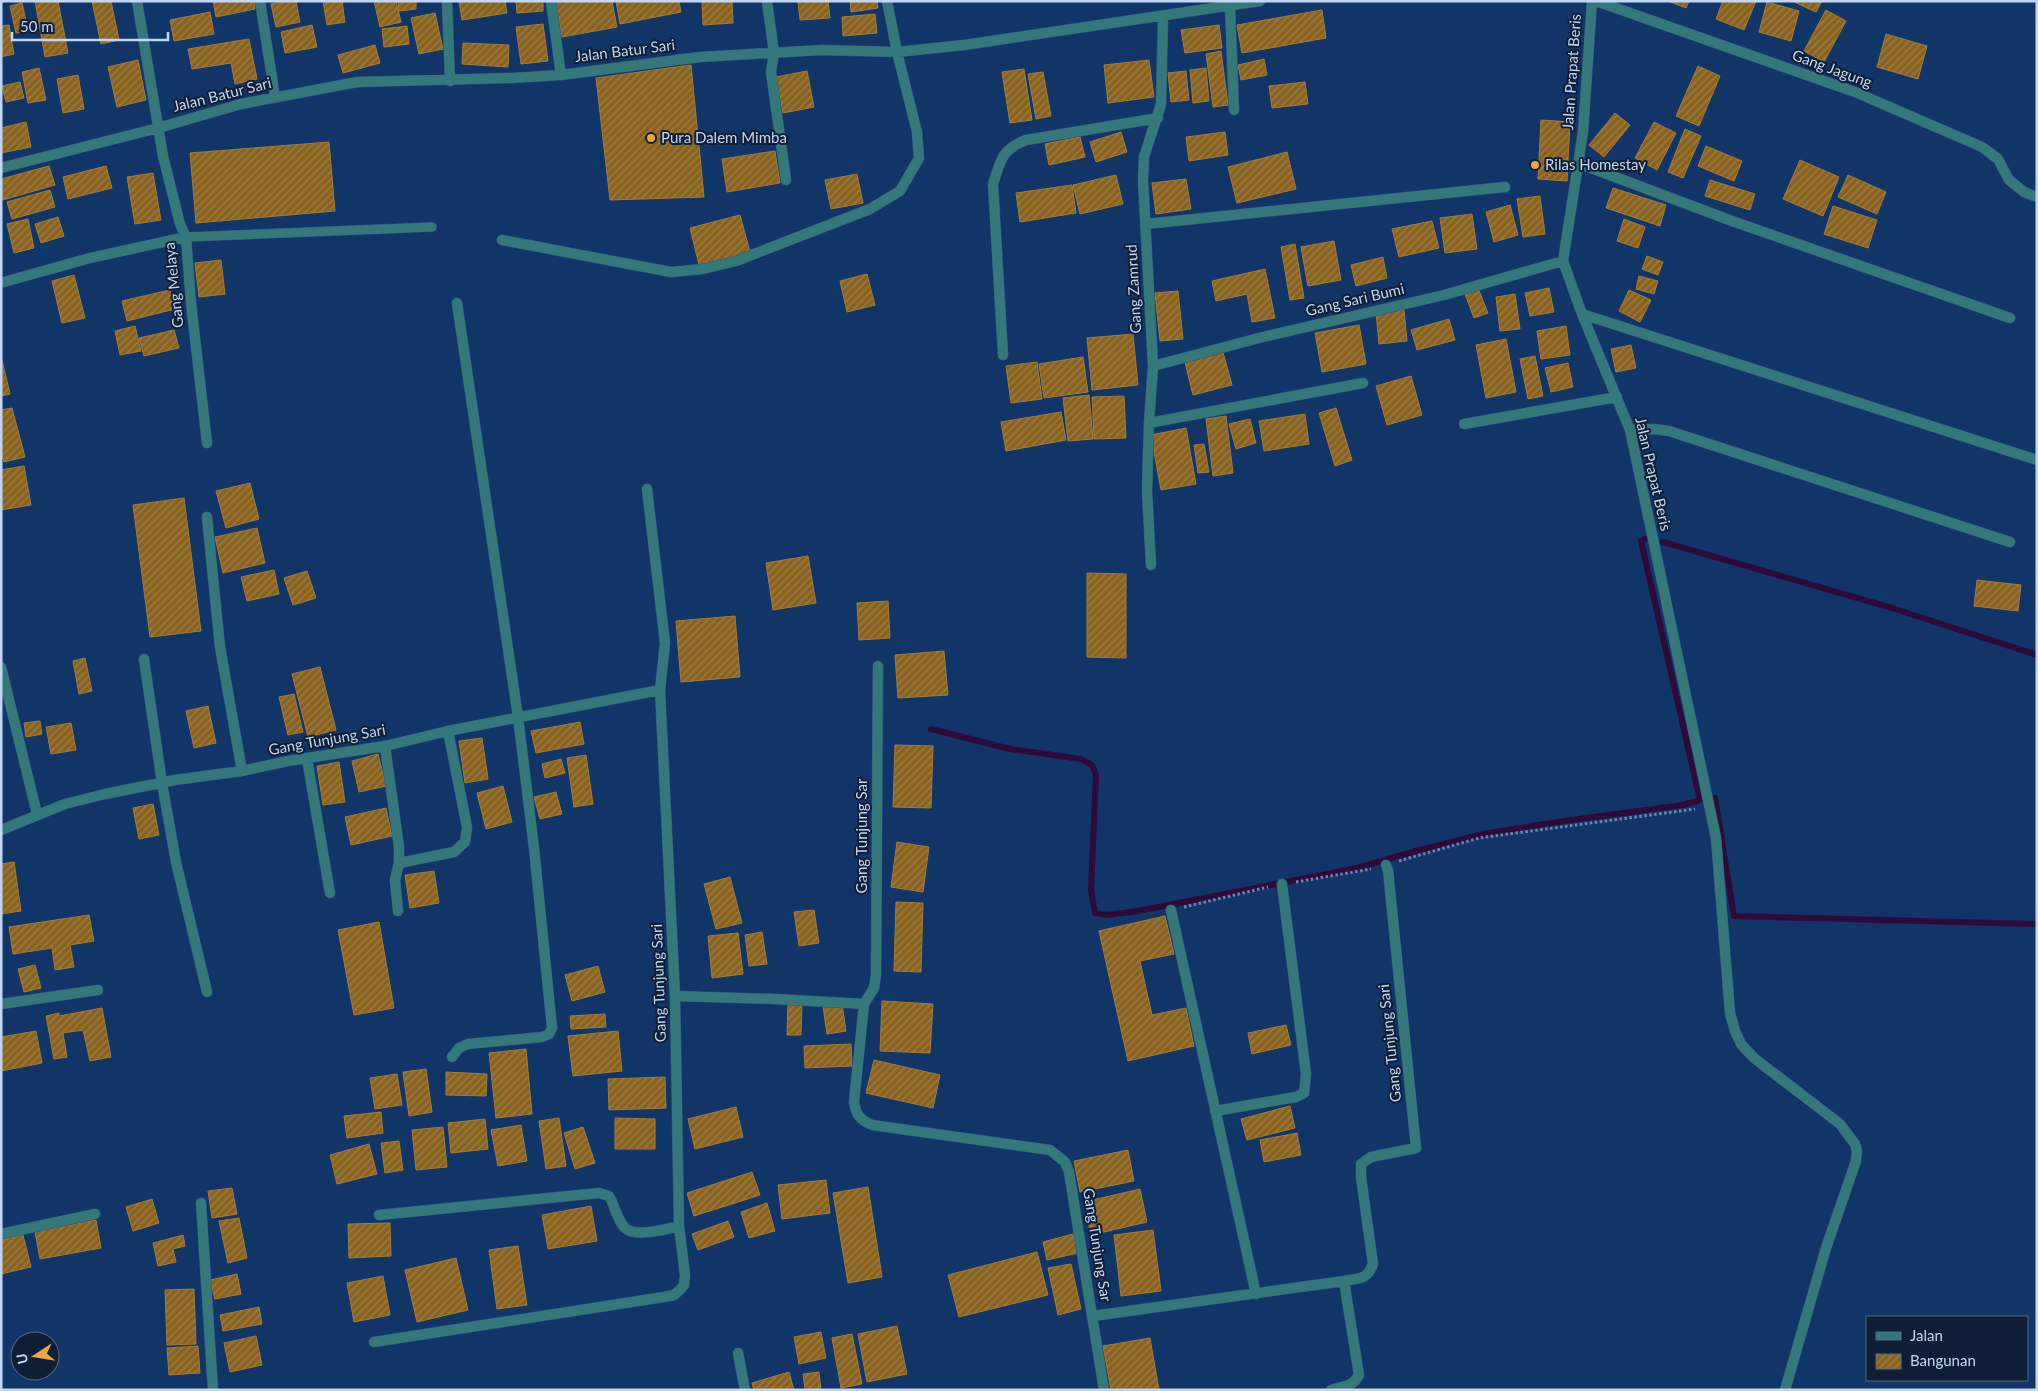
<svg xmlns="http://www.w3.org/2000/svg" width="2038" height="1391" font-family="Lato,sans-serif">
<defs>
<pattern id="building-hatch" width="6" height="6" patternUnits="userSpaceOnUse" patternTransform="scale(1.25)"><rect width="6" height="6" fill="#89621e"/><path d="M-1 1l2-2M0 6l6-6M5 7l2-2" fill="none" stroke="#9d7f4a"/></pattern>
</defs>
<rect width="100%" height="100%" fill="#103566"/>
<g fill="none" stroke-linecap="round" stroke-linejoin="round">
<path stroke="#2e0a38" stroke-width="6" d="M1663 542 1892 608 2037 655
M931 729 1010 749 1081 759 1092 765 1096 775 1091 889 1095 913 1107 915 1138 911 1357 868 1416 851 1483 834 1557 822 1683 805 1700 800 1641 541 1645 539
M1715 798 1734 916 2037 924"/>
</g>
<path fill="url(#building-hatch)" stroke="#a47c3b" d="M35 1H58L68 53 45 57Z
M92 1H111L119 40 101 44Z
M213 1H254L255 9 216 17Z
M283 1H296L300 22 276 27 271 4Z
M323 1H342L345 22 327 25Z
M374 1H396L401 22 380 27Z
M398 1H416V9L399 11Z
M459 1H505L507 13 462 20Z
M516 1H543V11L517 13Z
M561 1H612L617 27 562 37 556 2Z
M616 1H679L681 12 620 24Z
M732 1 733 23 703 25 702 2Z
M798 1H828L830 18 800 20Z
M850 1H877L878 8 851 12Z
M1668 1H1689L1686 8Z
M1723 1H1756L1744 30 1716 19Z
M1792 1H1822L1816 12Z
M1767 2 1799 11 1791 41 1759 32Z
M22 3 28 30 16 33 10 6Z
M1322 10 1326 38 1242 53 1237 25Z
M1826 10 1846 21 1824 62 1804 51Z
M210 12 214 34 174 41 170 20Z
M435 13 443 49 419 54 411 18Z
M875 14 877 33 843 36 842 17Z
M543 24 548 61 521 64 516 27Z
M9 25 14 54 1 57V26Z
M312 25 317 47 285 53 281 32Z
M1219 25 1222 48 1185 53 1181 30Z
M407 26 409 44 384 47 382 29Z
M1886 34 1927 46 1918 79 1877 67Z
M249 39 257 79 235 84 231 63 192 69 188 49Z
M463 43 509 45 508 67 462 64Z
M375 45 380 63 343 73 338 55Z
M1221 51 1228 105 1213 107 1206 54Z
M1264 59 1267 75 1241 80 1238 65Z
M138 60 146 100 117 107 108 67Z
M1149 60 1154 97 1108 103 1104 65Z
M691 65 704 197 610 200 596 78Z
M1698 66 1720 76 1699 126 1676 116Z
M39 68 46 100 28 103 22 72Z
M1206 68 1209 101 1193 103 1190 70Z
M1024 69 1032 120 1010 123 1002 72Z
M807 71 814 107 783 113 776 77Z
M1186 71 1189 100 1171 102 1168 73Z
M1043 72 1051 116 1036 119 1028 74Z
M78 75 84 109 63 113 57 79Z
M20 82 24 98 6 102 2 86Z
M1305 82 1308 104 1272 108 1269 86Z
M1615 113 1630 125 1604 157 1589 145Z
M1541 120 1570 122 1567 181 1538 179Z
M26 122 31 147 1 153V128Z
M1654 122 1676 133 1657 170 1635 158Z
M1685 129 1701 136 1683 178 1668 172Z
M1121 132 1127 152 1096 162 1090 142Z
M1225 132 1228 155 1189 161 1186 137Z
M1080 137 1085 157 1049 165 1045 144Z
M329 142 335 211 196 223 190 153Z
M1706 146 1742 161 1734 181 1698 166Z
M775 151 780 183 727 192 722 159Z
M1287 152 1296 189 1237 203 1228 167Z
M1800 160 1839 177 1823 216 1783 199Z
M49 166 55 185 3 200 1 179Z
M106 166 112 188 68 199 63 177Z
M153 173 161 220 135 224 127 177Z
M857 174 863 203 831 209 825 180Z
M1116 175 1123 204 1080 214 1073 185Z
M1848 175 1886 192 1877 214 1838 197Z
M1186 179 1191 209 1156 214 1152 183Z
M1710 180 1755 194 1750 210 1705 196Z
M1072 185 1076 213 1020 222 1016 193Z
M1613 188 1666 205 1660 226 1606 208Z
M50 190 55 207 12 219 7 202Z
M1540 196 1545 234 1523 237 1517 199Z
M1510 205 1518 235 1494 242 1486 212Z
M1833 206 1877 220 1868 248 1824 234Z
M1472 214 1477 249 1445 253 1440 218Z
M740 215 750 252 699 265 690 228Z
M58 217 64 236 41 243 35 224Z
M28 219 34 248 14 253 7 224Z
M1624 219 1645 227 1638 248 1617 241Z
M1432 221 1439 248 1399 257 1392 229Z
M1334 241 1341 280 1308 286 1301 247Z
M1295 244 1304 298 1290 300 1281 247Z
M1647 256 1663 262 1658 275 1642 269Z
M1383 257 1387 278 1356 286 1351 265Z
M221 260 225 294 199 297 195 263Z
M1265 269 1275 318 1252 322 1247 294 1216 301 1212 281Z
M867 274 875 305 847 312 840 281Z
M74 275 85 318 62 323 52 281Z
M1639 276 1658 281 1654 294 1636 289Z
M1478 288 1488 313 1474 318 1465 294Z
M1549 288 1554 312 1530 316 1525 293Z
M170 290 175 309 127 321 122 301Z
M1629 290 1651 300 1640 322 1619 311Z
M1178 291 1183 339 1160 341 1155 293Z
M1515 294 1520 329 1500 331 1496 297Z
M1404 310 1407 341 1379 344 1376 312Z
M1449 319 1455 340 1417 350 1411 330Z
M1359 325 1366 364 1322 372 1315 333Z
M135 326 141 351 120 355 115 331Z
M1566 326 1570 355 1541 359 1537 331Z
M174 330 179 348 144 356 139 338Z
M1133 334 1138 385 1092 390 1087 338Z
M1506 339 1516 392 1486 398 1476 345Z
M1631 345 1636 368 1616 372 1611 349Z
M1223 352 1232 385 1193 395 1185 362Z
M1 356 10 394 1 396Z
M1535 356 1543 396 1528 399 1520 359Z
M1083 357 1088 392 1044 398 1039 364Z
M1037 362 1042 399 1011 403 1006 366Z
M1568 363 1573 387 1551 392 1545 368Z
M1411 376 1422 415 1387 425 1376 386Z
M1089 395 1093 439 1068 441 1063 398Z
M1124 396 1126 438 1094 439 1092 397Z
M12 408 25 457 4 462 1 453V410Z
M1336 408 1352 460 1335 466 1319 413Z
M1061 412 1066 440 1006 451 1001 422Z
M1305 414 1309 444 1264 451 1259 421Z
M1226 416 1233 473 1213 476 1206 419Z
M1250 419 1256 443 1236 449 1229 424Z
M1186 428 1196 484 1161 490 1151 435Z
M1204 444 1209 472 1198 473 1194 445Z
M24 466 31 505 1 510V470Z
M250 483 259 519 226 528 216 491Z
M184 498 201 631 150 637 133 505Z
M257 528 265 563 223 573 215 537Z
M808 556 816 603 773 610 766 563Z
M274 570 279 594 247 601 241 577Z
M307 571 316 598 293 605 284 578Z
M1087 573 1126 574V658L1087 657Z
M1977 580 2021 585 2018 611 1974 606Z
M888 601 890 638 859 640 857 603Z
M735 616 740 677 681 682 676 621Z
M944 651 948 695 898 698 895 655Z
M85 658 92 691 79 694 73 661Z
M320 667 336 730 308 737 292 674Z
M294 694 303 732 288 735 279 697Z
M208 706 216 743 194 748 186 711Z
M40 721 42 734 26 737 24 723Z
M580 722 584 744 536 753 531 731Z
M71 723 76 750 51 754 46 727Z
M482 738 488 779 465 783 459 741Z
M895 745 933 746 931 808 893 807Z
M378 754 386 786 359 792 352 761Z
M586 755 593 804 574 807 567 758Z
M561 759 565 773 545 778 542 764Z
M339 762 345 802 323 805 317 766Z
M503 786 512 822 486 829 477 793Z
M556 792 562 814 540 819 534 797Z
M153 804 159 835 139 839 133 808Z
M386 808 392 836 351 845 345 817Z
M897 842 929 847 923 892 891 887Z
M14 862 21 911 1 914V864Z
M434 871 439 903 410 908 405 875Z
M730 877 742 923 716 929 704 884Z
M896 902 923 903 921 972 894 971Z
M814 910 819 943 799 946 794 912Z
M89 915 94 941 70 945 74 967 55 970 52 948 13 954 9 927Z
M1165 916 1174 954 1140 961 1152 1015 1186 1008 1194 1046 1128 1061 1099 931Z
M379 922 394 1008 354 1015 338 930Z
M762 932 767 964 749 966 745 935Z
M738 933 743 974 712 978 708 936Z
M35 965 41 988 24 992 18 969Z
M598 966 605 992 572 1001 565 975Z
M882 1001 933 1004 930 1053 880 1051Z
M788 1003H802L801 1035H787Z
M842 1004 846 1031 827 1034 823 1006Z
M102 1008 111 1057 90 1061 83 1030 63 1033 67 1057 54 1059 46 1016 59 1013V1016Z
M605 1014 606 1027 571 1029 570 1016Z
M1286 1025 1291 1045 1252 1054 1248 1033Z
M36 1031 42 1063 1 1071V1037Z
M618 1031 622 1071 573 1076 568 1036Z
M851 1044 852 1066 805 1068 804 1046Z
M526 1049 532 1114 496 1118 489 1053Z
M874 1060 940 1075 933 1108 866 1093Z
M426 1069 432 1112 409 1116 403 1072Z
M446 1072 487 1074 486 1096 446 1095Z
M397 1074 402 1105 375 1109 370 1078Z
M665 1077 666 1108 609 1110 608 1079Z
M1290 1106 1295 1128 1247 1140 1241 1119Z
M736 1107 743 1137 695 1149 688 1119Z
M381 1112 383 1133 347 1138 344 1116Z
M559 1118 566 1166 546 1169 539 1121Z
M615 1118 655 1119V1149H615Z
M485 1119 488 1149 451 1153 448 1123Z
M521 1125 527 1161 498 1166 491 1130Z
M443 1127 447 1167 416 1170 412 1130Z
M583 1127 595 1163 575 1169 564 1133Z
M1297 1133 1301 1155 1264 1162 1260 1140Z
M399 1141 403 1170 385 1173 381 1143Z
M369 1144 377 1174 337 1184 330 1155Z
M1128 1150 1134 1181 1080 1192 1074 1161Z
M752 1172 760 1195 694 1216 687 1193Z
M826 1180 830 1213 782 1219 778 1185Z
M868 1187 882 1277 848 1283 833 1193Z
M232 1188 237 1214 212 1218 208 1191Z
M1140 1189 1147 1222 1091 1235 1084 1202Z
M152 1199 159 1223 133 1231 126 1207Z
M767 1203 775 1231 749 1238 741 1212Z
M591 1206 597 1241 548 1249 542 1215Z
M239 1218 247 1258 228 1263 219 1221Z
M96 1220 101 1248 40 1259 35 1232Z
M728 1221 734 1237 698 1250 692 1234Z
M390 1223 391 1256 349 1258 348 1224Z
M1153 1230 1161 1291 1121 1296 1114 1235Z
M1073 1234 1078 1253 1047 1260 1043 1242Z
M23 1235 31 1267 1 1274V1240Z
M183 1235 185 1246 173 1249 176 1262 158 1266 153 1243Z
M518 1246 527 1305 497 1309 489 1250Z
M1037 1252 1048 1295 959 1317 948 1275Z
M456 1258 468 1310 417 1322 405 1270Z
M1071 1264 1081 1309 1058 1315 1048 1268Z
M237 1274 241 1294 215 1299 210 1280Z
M383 1276 390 1315 354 1322 347 1283Z
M194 1289 196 1344 167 1345 165 1290Z
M259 1307 262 1324 223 1331 220 1315Z
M897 1326 907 1374 867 1382 858 1334Z
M821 1332 826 1358 799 1364 794 1337Z
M852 1334 862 1384 841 1388 832 1338Z
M256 1336 262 1365 230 1372 224 1343Z
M1150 1338 1159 1390H1111L1103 1346Z
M198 1346 200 1373 169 1375 167 1348Z
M789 1372 794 1390H754L752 1383Z
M819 1372 821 1390H805L803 1374Z"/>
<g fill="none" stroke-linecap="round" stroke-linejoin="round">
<g stroke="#305280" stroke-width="10">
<path id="lane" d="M186 237 432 227"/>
</g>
<g stroke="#305280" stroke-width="11">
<path id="street" d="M137 1 163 156 180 224 186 237 191 303 207 443
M260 1 275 97
M447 1 450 81
M551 1 561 75
M767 1 774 53 771 72 786 180
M1592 1 1583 132 1563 261 1582 314 1630 430 1716 838 1730 1013 1735 1031 1741 1044 1754 1058 1840 1124 1855 1144 1857 1151 1856 1161 1826 1248 1785 1390
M1596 1 1855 92 1982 147 1998 159 2009 180 2024 192 2037 197
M1230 7 1234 110
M1578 163 1732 221 2010 318
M1 168 158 128 241 104 357 82 512 78 561 75 700 57 822 50 897 52 964 45 1260 1
M1146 224 1505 187
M502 240 671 272 703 269 736 261 870 209 900 191 919 158 917 132 897 52 887 1
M4 282 90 258 186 237
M1582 314 2037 460
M1003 355 993 184C1001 160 1001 150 1026 140L1158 118
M1153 366 1259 338 1444 295 1563 261
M1149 423 1363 383
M1464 424 1617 397
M1630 430 1653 429 1669 431 2010 542
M207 517 220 647 242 771
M1151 565 1147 491 1149 423 1153 366 1143 180 1144 157 1161 104 1163 16
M144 659 162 783 176 862 207 992
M878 666 876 975 874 988 864 1004 854 1102C856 1115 860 1120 872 1125L1050 1150 1065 1162 1069 1172 1104 1390
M1 667 37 814
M385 746 399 847V863L395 880 398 911
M307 759 330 893
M1 830 65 804 105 794 175 780 242 771 288 761 385 746 448 731 660 690
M399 863 454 852 465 842 467 827 448 731
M1171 910 1256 1294
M675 996 775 999 864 1004
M1 1004 98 990
M452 1057 459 1048 468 1044 542 1037 549 1034 552 1028 534 848 518 717 457 303
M1215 1111 1296 1097 1304 1093 1306 1074 1282 884
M201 1203 213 1390
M379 1215 599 1193 609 1196C615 1206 617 1220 625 1228 635 1238 667 1229 679 1226
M1 1234 95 1214
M1093 1316 1344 1281C1360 1278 1367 1280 1373 1264L1361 1177V1164L1371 1157 1416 1148 1388 870 1386 865
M374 1342 664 1297 674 1295 680 1290 684 1285 685 1275 679 1226 675 996 660 690 665 643 647 489
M738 1353 745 1390
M1331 1390C1343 1386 1353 1387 1359 1375L1344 1281"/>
</g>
<path stroke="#6b89b0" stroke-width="3" stroke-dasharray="2.5 2.5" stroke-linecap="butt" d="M1399 861 1479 838 1695 809
M1296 882 1371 869
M1184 907 1268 887"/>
<use href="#lane" stroke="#35787a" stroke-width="9"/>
<use href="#street" stroke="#35787a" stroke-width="10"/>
</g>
<g fill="#eaaa39" stroke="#0e1e34" stroke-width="2">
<circle cx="651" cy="138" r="5"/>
<circle cx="1535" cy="165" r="5"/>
</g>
<g text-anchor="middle" stroke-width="4" stroke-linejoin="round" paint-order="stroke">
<g font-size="15" fill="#c1d7f5" stroke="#0e1e34">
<text transform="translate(625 51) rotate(-7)" y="5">Jalan Batur Sari</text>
<text transform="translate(1832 69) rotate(20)" y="5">Gang Jagung</text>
<text transform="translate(1572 72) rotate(-86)" y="5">Jalan Prapat Beris</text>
<text transform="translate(222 95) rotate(-14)" y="5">Jalan Batur Sari</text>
<text transform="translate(174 285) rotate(-96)" y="5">Gang Melaya</text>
<text transform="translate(1134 289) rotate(-93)" y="5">Gang Zamrud</text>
<text transform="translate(1355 300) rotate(-13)" y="5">Gang Sari Bumi</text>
<text transform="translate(1653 474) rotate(77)" y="5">Jalan Prapat Beris</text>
<text transform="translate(327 740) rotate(-10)" y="5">Gang Tunjung Sari</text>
<text transform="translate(862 836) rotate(-90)" y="5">Gang Tunjung Sar</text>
<text transform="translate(659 983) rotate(-92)" y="5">Gang Tunjung Sari</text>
<text transform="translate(1390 1043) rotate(-96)" y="5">Gang Tunjung Sari</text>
<text transform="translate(1097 1245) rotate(81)" y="5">Gang Tunjung Sar</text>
</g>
<g font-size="15" fill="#c1d7f5" stroke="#0e1e34" text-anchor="start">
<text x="661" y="143">Pura Dalem Mimba</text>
<text x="1545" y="170">Rilas Homestay</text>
</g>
</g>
<rect width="2038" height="1391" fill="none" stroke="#c1d7f5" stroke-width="5"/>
<rect x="1866" y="1316" width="162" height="65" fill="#0e1e34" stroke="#566881"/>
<rect x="1876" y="1332" width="25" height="8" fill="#35787a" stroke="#566881"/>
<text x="1910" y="1341" font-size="15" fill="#c1d7f5">Jalan</text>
<rect x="1876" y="1354" width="25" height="15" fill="url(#building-hatch)" stroke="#566881"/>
<text x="1910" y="1366" font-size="15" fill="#c1d7f5">Bangunan</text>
<g transform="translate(35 1356) rotate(258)"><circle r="24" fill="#0e1e34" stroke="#566881"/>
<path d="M0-4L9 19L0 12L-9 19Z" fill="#eaaa39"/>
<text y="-8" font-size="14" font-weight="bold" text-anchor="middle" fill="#c1d7f5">U</text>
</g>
<path d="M12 32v8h156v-8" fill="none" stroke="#c1d7f5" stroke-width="2.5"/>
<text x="20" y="32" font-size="15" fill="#c1d7f5" stroke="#0e1e34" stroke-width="4" paint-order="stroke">50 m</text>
</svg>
